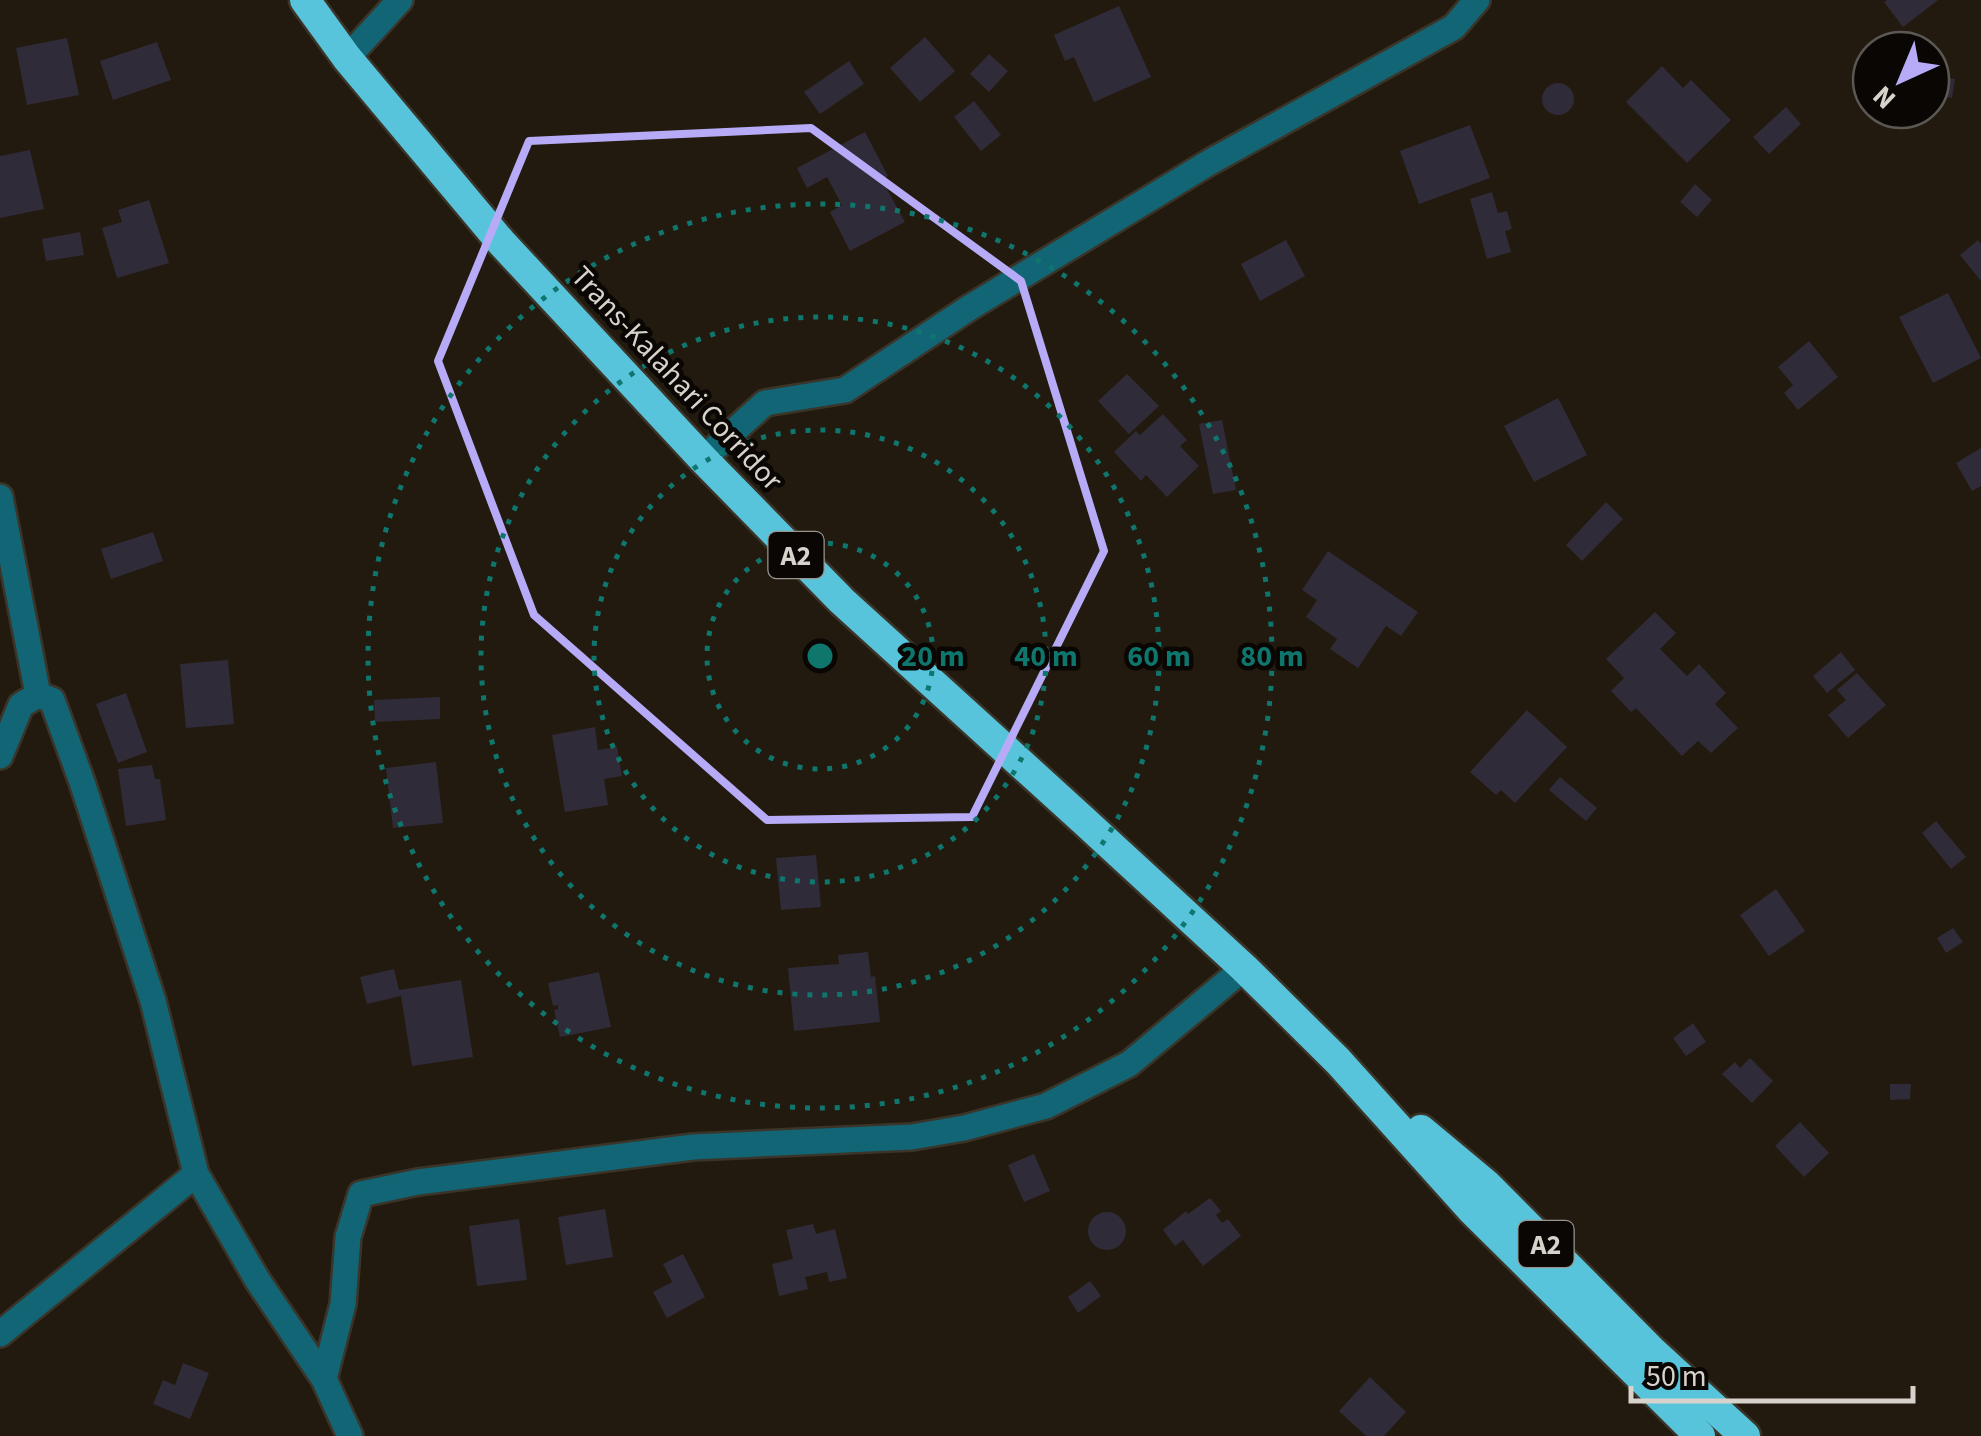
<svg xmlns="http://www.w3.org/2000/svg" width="1981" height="1436" font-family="'Source Sans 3',sans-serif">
<rect width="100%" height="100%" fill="#221a0f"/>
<path fill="#302b38" d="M1887 0H1938L1903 27 1884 2Z
M1119 6 1151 77 1094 102 1074 57 1065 61 1054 35Z
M925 37 955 71 920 102 890 68Z
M67 38 79 95 27 105 16 48Z
M157 42 171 80 113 100 100 61Z
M989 54 1008 71 989 92 970 74Z
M849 61 864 84 820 114 804 92Z
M1662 66 1683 88 1691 80 1731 120 1687 163 1626 102Z
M1940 77 1955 79 1952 98 1938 96Z
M1542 99a16 16 0 1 1 32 0a16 16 0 1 1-32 0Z
M974 101 1001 135 981 151 954 117Z
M1786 107 1801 124 1769 154 1753 137Z
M1470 125 1490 178 1419 204 1400 151Z
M865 132 888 176 882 180 905 222 850 251 830 212 842 205 827 177 807 188 797 168Z
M30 150 44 209 0 218V156Z
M1695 184 1712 200 1697 217 1680 202Z
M1492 192 1498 213 1507 211 1512 229 1505 231 1511 252 1487 259 1470 199Z
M149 200 169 263 117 278 102 228 122 222 118 210Z
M80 232 84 255 46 261 42 239Z
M1286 240 1305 276 1260 301 1241 264Z
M1978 240 1981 244V281L1960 255Z
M1948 293 1981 358 1933 383 1899 317Z
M1809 341 1838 377 1798 410 1784 393 1793 385 1778 367Z
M1127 374 1159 406 1129 434 1098 401Z
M1558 398 1587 455 1534 482 1504 426Z
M1163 414 1187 440 1180 446 1199 466 1167 497 1146 475 1141 481 1114 452 1136 431 1140 435Z
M1222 420 1236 490 1213 494 1199 424Z
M1981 448V486L1972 491 1956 463Z
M1606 502 1623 519 1582 561 1566 545Z
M153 532 163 561 111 579 101 549Z
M1328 551 1418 612 1401 636 1386 626 1358 668 1330 649 1337 639 1306 617 1317 600 1302 590Z
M1655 612 1676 633 1660 649 1687 676 1699 664 1726 693 1715 704 1738 728 1711 753 1698 741 1682 756 1636 708 1631 712 1611 691 1624 678 1606 659Z
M1841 652 1855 670 1827 693 1813 676Z
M228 660 234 724 186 728 180 664Z
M1857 673 1886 705 1848 738 1828 715 1846 700 1837 690Z
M126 693 147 752 118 763 96 704Z
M440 697V719L375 722 374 700Z
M1527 710 1567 747 1515 803 1501 790 1496 795 1470 772Z
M595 727 598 750 617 747 622 776 604 779 608 805 565 812 552 735Z
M436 762 443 823 393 828 386 768Z
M152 765 155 779H160L166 820 126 826 118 769Z
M1560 777 1597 808 1586 821 1549 790Z
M1936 821 1966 857 1951 869 1922 833Z
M816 855 821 907 781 910 776 858Z
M1776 889 1805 931 1769 956 1740 915Z
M1953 928 1963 942 1946 953 1937 938Z
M868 952 871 977 875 976 880 1022 794 1031 788 968 839 964 838 955Z
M394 969 399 990 461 980 473 1057 412 1066 401 996 367 1004 360 977Z
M599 972 611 1027 560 1037 554 1010 558 1009V1005L553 1006 548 983Z
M1693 1023 1706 1042 1686 1056 1673 1038Z
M1750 1058 1773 1081 1752 1103 1722 1074 1735 1062 1740 1068Z
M1890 1084H1911L1910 1099 1890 1100Z
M1800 1122 1829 1153 1804 1177 1775 1146Z
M1034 1154 1050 1191 1024 1202 1008 1165Z
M1210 1198 1221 1211 1216 1215 1222 1223 1228 1219 1241 1236 1203 1266 1183 1240 1175 1246 1163 1230 1186 1211 1188 1214Z
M605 1209 613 1257 566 1265 558 1217Z
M1088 1231a19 19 0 1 1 38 0a19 19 0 1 1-38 0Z
M519 1219 527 1280 477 1286 469 1226Z
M813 1224 816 1234 835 1229 847 1278 829 1282 827 1272 805 1277 808 1289 779 1296 772 1264 793 1259 786 1230Z
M683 1254 705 1297 667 1318 653 1292 672 1282 663 1264Z
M1090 1281 1101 1296 1078 1313 1068 1297Z
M183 1363 209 1373 190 1419 153 1404 163 1380 175 1385Z
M1370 1377 1406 1412 1384 1436H1366L1339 1411Z"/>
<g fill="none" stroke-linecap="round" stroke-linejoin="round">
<g stroke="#3b3429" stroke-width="30">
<path id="minor" d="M347 58 400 0
M703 459 765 403 845 390 969 308 1210 162 1454 27 1477 0
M0 497 38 695 52 700 82 782 153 1001 196 1174 258 1281 324 1379 350 1436
M0 756 21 705 38 695
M0 1334 196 1174
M324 1379 343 1304 348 1237 361 1194 418 1182 693 1147 912 1137 964 1128 1046 1106 1129 1064 1244 968"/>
</g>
<g stroke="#3b3429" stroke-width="35">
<path id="highway" d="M305 0 347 58 501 242 703 459 842 601 1082 819 1244 968 1338 1061 1471 1209 1700 1436
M1421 1130 1487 1185 1652 1351 1745 1436"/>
</g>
<use href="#minor" stroke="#116575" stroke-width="25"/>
<use href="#highway" stroke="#58c4db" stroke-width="30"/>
</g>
<path fill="none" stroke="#b7abf7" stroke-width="8" stroke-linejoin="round" d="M811 128 1021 281 1104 551 972 817 767 820 534 615 438 361 529 141Z"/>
<g fill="none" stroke="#0f766e" stroke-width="5" stroke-dasharray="5 10">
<circle cx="820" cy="656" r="113"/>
<circle cx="820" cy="656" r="226"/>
<circle cx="820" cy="656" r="339"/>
<circle cx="820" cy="656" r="452"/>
</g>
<g text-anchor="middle" stroke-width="9" stroke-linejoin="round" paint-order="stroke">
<g fill="#090603" stroke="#99958f" stroke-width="2.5">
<rect x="768.5" y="532" width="55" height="46" rx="8"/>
<rect x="1518.5" y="1221" width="55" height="46" rx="8"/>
</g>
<g font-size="28" font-weight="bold" fill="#d7d2cb">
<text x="796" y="565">A2</text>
<text x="1546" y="1254">A2</text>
</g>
<g font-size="30" fill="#d7d2cb" stroke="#090603">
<text transform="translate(677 378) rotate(47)" y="10">Trans-Kalahari Corridor</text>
</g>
</g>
<circle cx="820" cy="656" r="15" fill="#0f766e" stroke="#090603" stroke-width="5"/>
<g font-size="30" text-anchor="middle" font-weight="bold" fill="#0f766e" stroke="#090603" stroke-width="9" stroke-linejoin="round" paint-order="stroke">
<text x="933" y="666">20 m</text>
<text x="1046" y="666">40 m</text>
<text x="1159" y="666">60 m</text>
<text x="1272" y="666">80 m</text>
</g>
<g transform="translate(1901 80) rotate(224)"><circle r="48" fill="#090603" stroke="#5b5853" stroke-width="2.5"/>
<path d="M0-8L18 38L0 25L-18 38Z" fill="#b7abf7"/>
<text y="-15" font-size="28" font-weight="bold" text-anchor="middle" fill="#d7d2cb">N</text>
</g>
<path d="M1631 1386v15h282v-15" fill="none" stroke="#d7d2cb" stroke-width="5"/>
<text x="1646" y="1386" font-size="30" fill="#d7d2cb" stroke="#090603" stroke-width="8" paint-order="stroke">50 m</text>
</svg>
